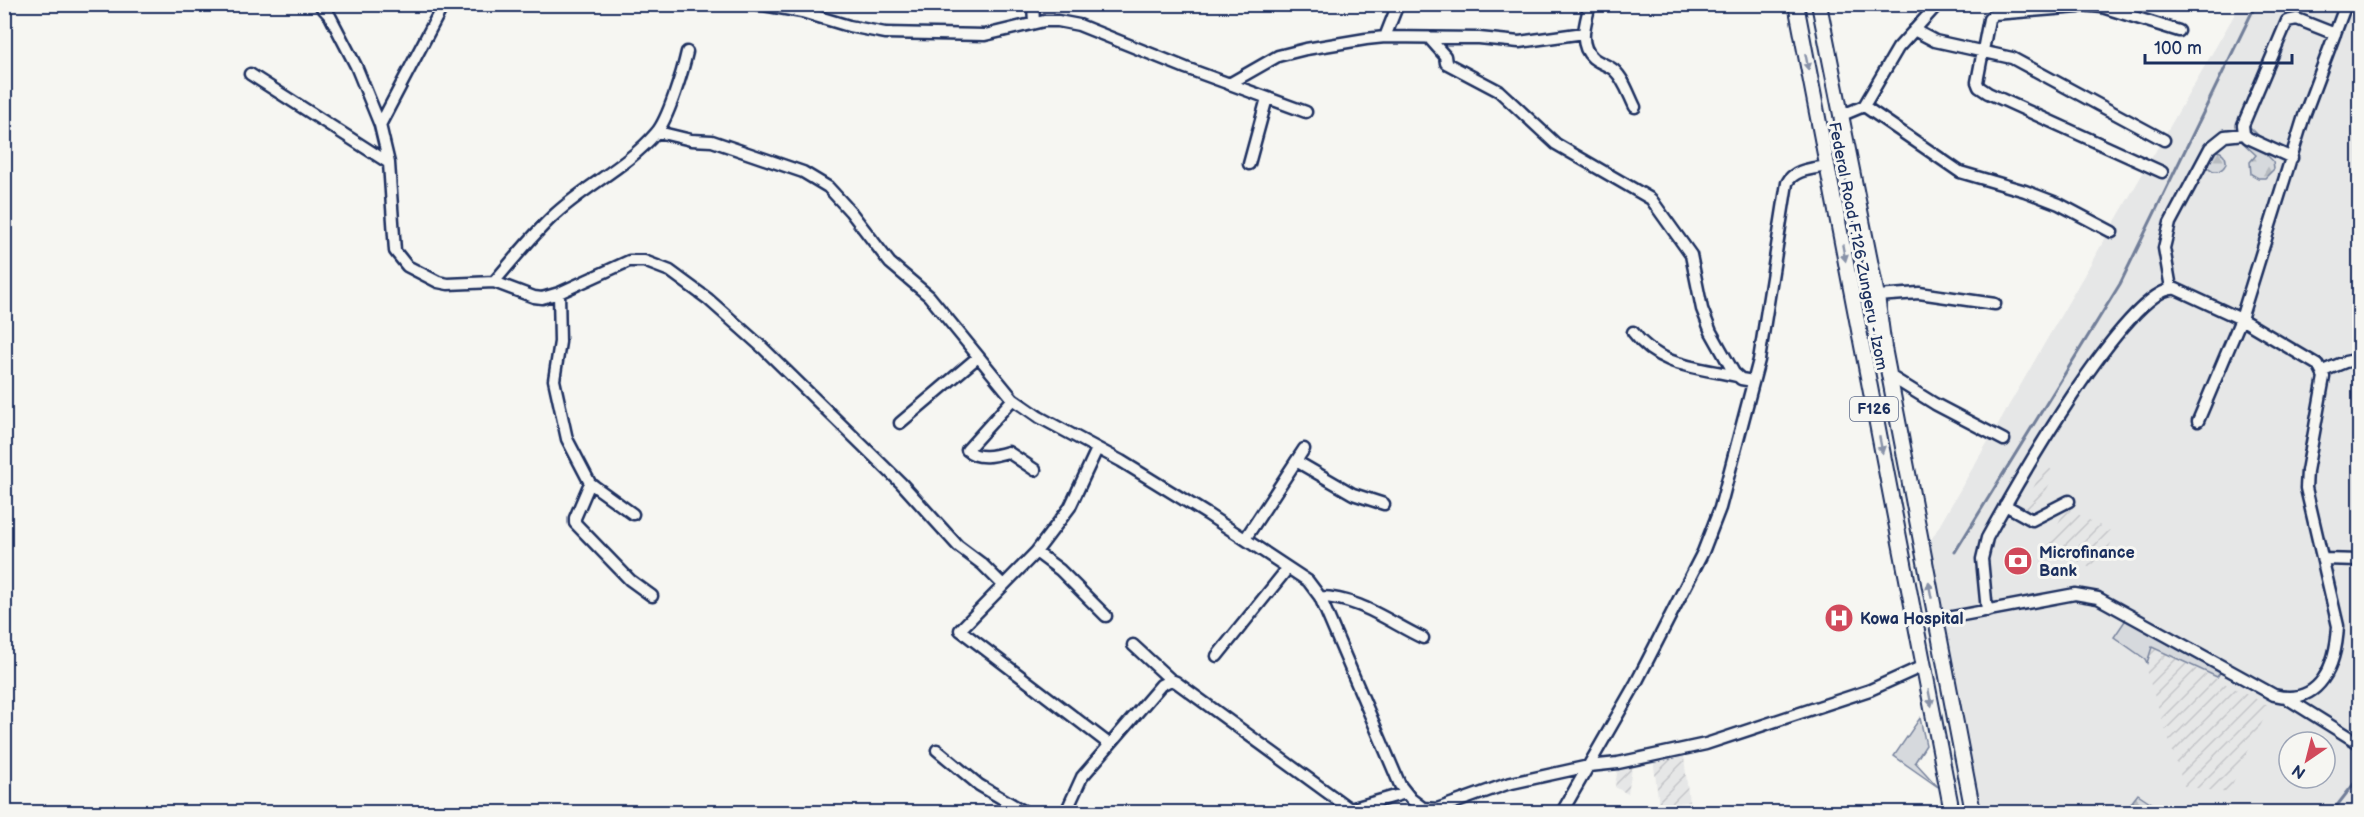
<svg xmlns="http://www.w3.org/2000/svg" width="2364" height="817" font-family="'Balsamiq Sans',sans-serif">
<defs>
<pattern id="industrial-furrows" width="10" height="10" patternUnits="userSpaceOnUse" patternTransform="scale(1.5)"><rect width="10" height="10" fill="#e6e7e7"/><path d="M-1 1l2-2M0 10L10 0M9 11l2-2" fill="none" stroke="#c5c6c9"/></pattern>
<pattern id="forest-firs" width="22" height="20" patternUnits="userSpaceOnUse" patternTransform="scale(1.5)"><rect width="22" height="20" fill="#d6d9dd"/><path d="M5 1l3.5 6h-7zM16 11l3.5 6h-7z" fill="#b7bbc0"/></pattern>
</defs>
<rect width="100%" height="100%" fill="#f6f6f2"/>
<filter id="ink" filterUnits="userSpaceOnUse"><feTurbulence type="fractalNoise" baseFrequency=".0167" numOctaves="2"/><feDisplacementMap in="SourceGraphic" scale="12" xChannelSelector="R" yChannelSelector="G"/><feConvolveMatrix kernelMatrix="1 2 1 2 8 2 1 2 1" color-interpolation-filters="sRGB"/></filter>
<g filter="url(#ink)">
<path fill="#e6e7e7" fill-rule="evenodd" d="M2240 5H2359V812H1982L1923 554ZM2289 742H2325V778H2289Z"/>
<path fill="url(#industrial-furrows)" d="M2045 464 2055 473 2034 515 2023 509Z
M2066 508 2116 534 2096 571 2047 545Z
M2152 647 2270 706 2228 793 2184 786 2145 667Z
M1683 747 1689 802 1659 805 1652 750Z
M1619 759 1633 762 1628 794 1615 787Z"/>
<path fill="#d6d9dd" stroke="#78849e" stroke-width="1.5" d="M2127 618 2222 670 2217 677 2152 647 2147 663 2145 659 2114 637Z
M1920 718 1926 745 1915 762 1938 787 1894 756Z"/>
<path fill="url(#forest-firs)" stroke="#78849e" stroke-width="1.5" d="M2250 127 2259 136 2272 142 2274 154 2267 155 2273 161 2274 169 2265 178H2258L2251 174 2250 162 2256 155 2240 140V128Z
M2206 161a10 10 0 1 1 20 0a10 10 0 1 1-20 0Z
M2138 794 2165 812H2124Z"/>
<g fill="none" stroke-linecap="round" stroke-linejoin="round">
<path stroke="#717e99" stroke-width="3" d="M1955 552 2120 284 2256 4
M2332 812 2360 776"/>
<g stroke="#1b2f5e" stroke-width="15">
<path id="minor" d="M319 4 330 16 356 66 380 125 389 163 395 251 407 266 438 282 448 284 494 282 534 297 542 298 559 293 629 261H644L670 271 708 299 763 348 901 483 958 546 982 564 1003 585
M758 4 802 12 849 26 885 33 985 35 1044 21H1058L1079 25 1186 68 1306 112
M1033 4 1034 23
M1590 4C1586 22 1577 44 1593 58 1599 63 1608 65 1614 70 1624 79 1629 95 1635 107
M1914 30 1935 41 2012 58 2164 140
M1385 37 1398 4
M1430 39 1445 56 1446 63 1499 91 1556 144 1651 199 1691 255 1702 309 1711 332 1734 373 1741 379 1753 381
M250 74 389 163
M1229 84 1278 56 1306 49 1366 39 1385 37 1479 38 1519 42 1584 33
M1864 106 1960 172 2025 191 2059 204 2112 232
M1840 116 1864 106 1898 48 1938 4
M380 125 440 11 445 4
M658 132 691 140 712 141 803 172 828 187 850 211 890 263 929 296 1013 399 1039 417 1121 461 1207 514 1308 581 1320 597 1400 785 1411 799 1423 808 1437 809 1507 784 1589 766 1618 763 1706 744 1870 690 1923 666
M2292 158 2248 138 2244 134 2243 125 2287 21 2297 19 2335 34
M1249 164 1267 98
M2162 172 1988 93 1979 87 1977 82 1989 19 1994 14 2079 7 2081 5 2102 7 2179 31
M494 282C513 260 531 237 552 217 584 186 627 167 656 133 668 120 683 70 687 52
M2171 288 2164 248 2170 223 2210 148 2225 136 2244 134
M559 293 560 342 554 380 567 439 590 483 633 514
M1877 296 1919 293 1995 304
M1633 332C1659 367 1697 367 1737 376
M2323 371 2345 362 2360 359
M1890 376 1935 404 2004 440
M1013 399 967 450C978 460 994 456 1008 452L1035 470
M2198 421 2241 319 2304 116 2346 4
M900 423 978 357
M1097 449 1070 507 1036 552 960 630 1109 744
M1296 461 1353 494 1384 504
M590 483 575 518V523L630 580 652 596
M2005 505 2032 520 2069 501
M1245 539 1304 449
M1036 552 1060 570 1106 616
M2323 559 2360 560
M1320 597C1358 597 1389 622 1423 638
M1936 620 2075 594 2098 598 2274 695C2321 707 2336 664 2338 626L2306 488 2307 471 2324 377 2318 365 2241 319 2176 289C2129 283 2010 496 1987 538L1982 559 1987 611
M1133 645 1171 680
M1217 656 1288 568
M2288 699 2360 744
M937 750 979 785 1025 812
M1066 812 1082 777 1161 685 1171 680 1176 682 1350 809 1406 793
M1562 812 1636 683 1703 552 1720 508 1759 360 1787 183C1794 169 1813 169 1827 166"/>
</g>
<g stroke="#1b2f5e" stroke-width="18">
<path id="major" d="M1796 4 1952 812
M1819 4 1877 296 1884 348 1973 812"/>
</g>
<use href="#minor" stroke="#f6f6f2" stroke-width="10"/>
<use href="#major" stroke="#f6f6f2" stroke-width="14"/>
</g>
<defs><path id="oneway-solid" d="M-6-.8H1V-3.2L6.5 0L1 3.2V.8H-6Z" transform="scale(1.5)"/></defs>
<g fill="#8892a8">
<use href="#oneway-solid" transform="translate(1807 62) rotate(79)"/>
<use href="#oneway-solid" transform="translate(1844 253) rotate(79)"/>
<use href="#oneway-solid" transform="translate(1881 445) rotate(79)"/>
<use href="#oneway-solid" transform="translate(1930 590) rotate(-101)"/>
<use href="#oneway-solid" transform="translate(1930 698) rotate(79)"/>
</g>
</g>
<defs>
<g id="bank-disc" transform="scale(1.5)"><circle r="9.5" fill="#d1495b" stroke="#f6f6f2"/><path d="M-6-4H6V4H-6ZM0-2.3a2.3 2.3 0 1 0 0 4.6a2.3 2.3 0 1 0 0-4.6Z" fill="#fff"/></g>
<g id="hospital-disc" transform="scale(1.5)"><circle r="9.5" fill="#d1495b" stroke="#f6f6f2"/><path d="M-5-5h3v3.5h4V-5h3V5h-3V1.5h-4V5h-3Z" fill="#fff"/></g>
</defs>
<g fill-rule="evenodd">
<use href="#bank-disc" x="2018" y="561"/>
<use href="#hospital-disc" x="1839" y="618"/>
</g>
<g text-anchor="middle" stroke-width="6" stroke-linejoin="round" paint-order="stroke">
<rect fill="#f6f6f2" stroke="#5d6b8a" stroke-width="1.5" x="1850" y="397" width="48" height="24" rx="4.5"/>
<g font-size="15" font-weight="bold" fill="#1b2f5e">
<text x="1874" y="414">F126</text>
</g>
<g font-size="16" fill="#1b2f5e" stroke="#f6f6f2">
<text transform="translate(1859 246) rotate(79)" y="6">Federal Road F.126 Zungeru - Izom</text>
</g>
<g font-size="16" font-weight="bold" fill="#1b2f5e" stroke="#f6f6f2" text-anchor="start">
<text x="2039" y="558">Microfinance<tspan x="2039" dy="18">Bank</tspan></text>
<text x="1860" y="624">Kowa Hospital</text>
</g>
</g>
<rect width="2364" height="817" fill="none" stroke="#f6f6f2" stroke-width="24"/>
<rect x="12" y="12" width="2340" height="793" fill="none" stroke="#1b2f5e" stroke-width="2" filter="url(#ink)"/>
<g transform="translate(2307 760) rotate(215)"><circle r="28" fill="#f6f6f2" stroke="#9ea6b7" stroke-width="1.5"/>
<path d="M0-4.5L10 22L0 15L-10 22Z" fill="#d1495b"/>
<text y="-9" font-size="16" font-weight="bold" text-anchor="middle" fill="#1b2f5e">N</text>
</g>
<path d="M2145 54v9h147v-9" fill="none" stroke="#1b2f5e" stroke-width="3"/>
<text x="2154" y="54" font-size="18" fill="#1b2f5e" stroke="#f6f6f2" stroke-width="4.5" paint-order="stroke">100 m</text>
</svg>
